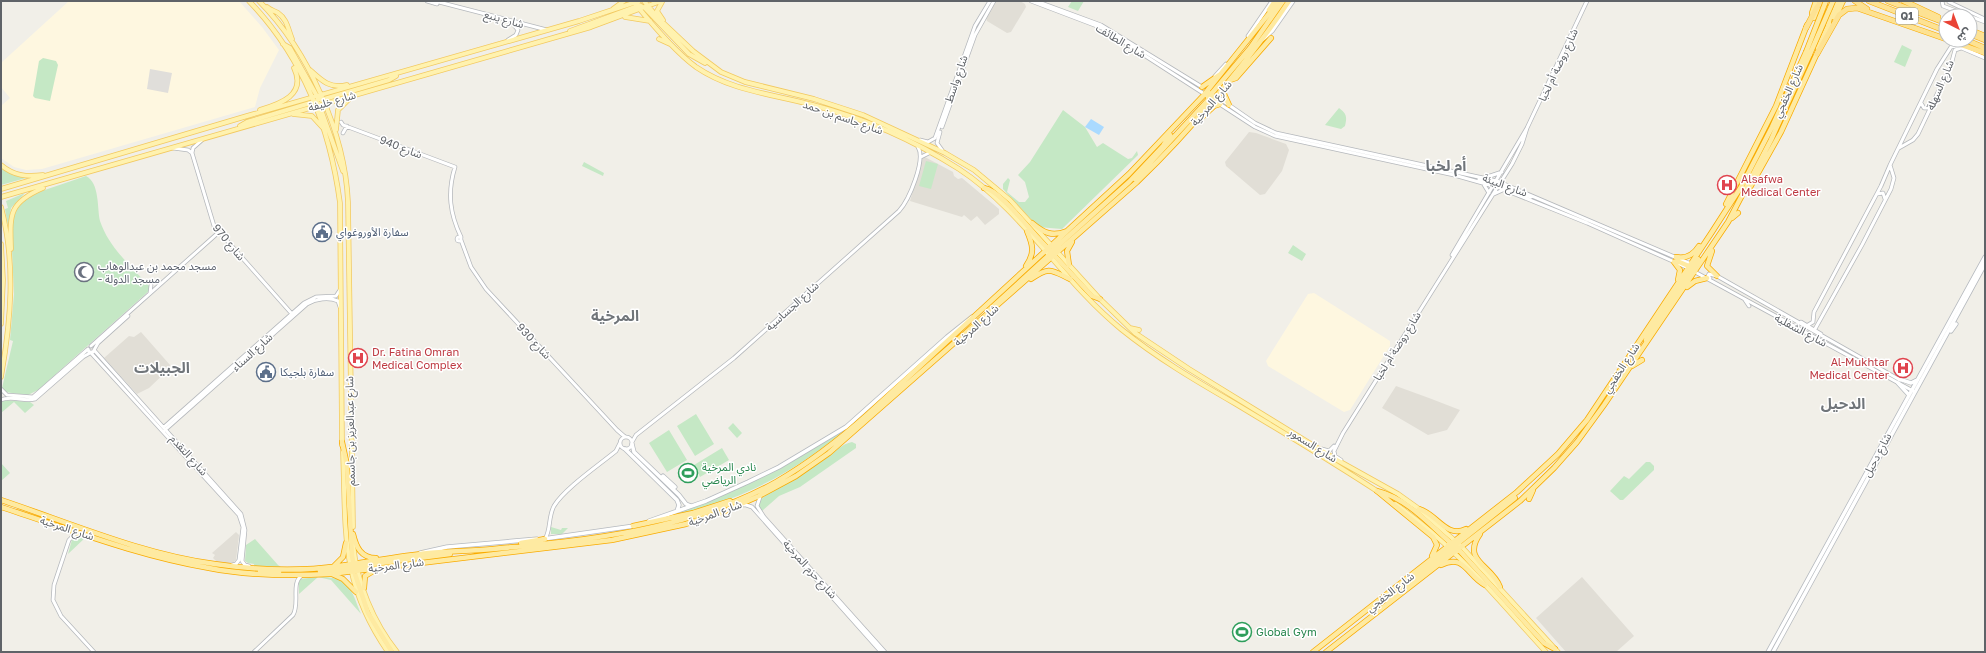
<svg xmlns="http://www.w3.org/2000/svg" width="1986" height="653" font-family="'Golos Text','Noto Sans Arabic',sans-serif">
<rect width="100%" height="100%" fill="#f1efe8"/>
<path fill="#fef7e0" d="M69 1H239L262 27 279 50 260 88 255 107 42 169 26 170 14 167 1 158V106L10 98 1 87V63Z
M1314 293 1390 341V346L1350 410 1344 412 1268 366 1266 361 1308 294Z"/>
<path fill="#e0deda" d="M150 69 172 73 168 93 147 89Z"/>
<path fill="#e1ded6" d="M996 1H1020L1025 4 1026 7 1011 32 1007 33 987 21 986 18Z
M1249 132 1256 133 1286 144 1289 150 1282 171 1265 194 1260 195 1226 166 1225 162Z
M923 156 953 172 954 176 958 179 962 178 999 209V214L985 225 977 216 971 221 964 215 962 217 910 201Z
M141 332 170 365 169 369 149 388 137 394 104 358 129 336 134 337Z
M1396 386 1429 398 1460 410 1447 430 1428 435 1382 408Z
M236 532 239 535 236 560 232 564 218 563 213 558 215 555 212 553Z
M1582 577 1634 636 1616 652H1566L1536 618Z"/>
<path fill="#c5e8c5" d="M1072 1H1084L1078 11 1068 7Z
M1902 45 1912 50 1905 67 1894 62Z
M43 58 56 61 58 65 50 101 35 98 33 96 39 61Z
M1339 108C1347 114 1347 117 1345 126L1341 129 1325 125Z
M1063 110 1085 127 1097 147 1103 143 1128 159 1132 158 1137 151 1138 155 1062 229 1038 227 1003 189V184L1008 178 1010 180 1007 192 1019 202H1025L1029 197 1025 182 1018 175 1030 162Z
M926 161 938 164 931 189 919 186Z
M584 162 604 173 603 176 582 166Z
M1 167 26 178 1 185Z
M86 176C100 183 97 209 100 221 109 248 132 267 150 287V290L38 390 28 395 4 392 2 388 13 341 10 340 14 294 11 228 13 215 19 204 27 196Z
M25 193 11 208 8 227 5 209 8 208 6 201Z
M1293 245 1306 254 1302 261 1288 253Z
M4 400 30 402 34 405 25 413 14 402 1 413V402Z
M696 414 714 444 695 456 677 426Z
M733 423 742 433 737 438 728 428Z
M846 429C795 473 734 504 669 516L747 484 779 469Z
M669 430 687 460 667 472 649 443Z
M852 442 856 444V448L800 487 779 496 762 511 759 507V501C777 484 807 472 828 457 836 451 842 444 852 442Z
M722 448 729 460 700 477 694 465Z
M1646 462H1650L1654 466V470L1623 500H1620L1610 491 1624 476 1629 479Z
M1 463 10 473 1 481Z
M551 527 561 530 562 528H568L562 534H551Z
M77 534 86 537 68 554 73 536Z
M255 539 278 565 281 567 254 566V564L248 563 245 561 246 545Z
M318 577C350 577 350 587 361 614L331 580 318 577 299 594V579Z"/>
<path fill="#aadaff" d="M1091 119 1104 127 1099 135 1085 127Z"/>
<g fill="none" stroke-linecap="round" stroke-linejoin="round">
<g stroke="#b5b8bc" stroke-width="4.5">
<path id="tertiary" d="M427 1 437 4
M435 1 547 30
M1031 1 1102 28 1206 95
M1036 1 1101 25 1202 87
M1942 1 1943 6 1985 22
M1949 2 1985 19
M1248 36 1272 1
M508 40 516 35 518 30 512 23
M1215 76 1226 64
M1216 96 1255 123 1276 133 1497 181 1691 264
M1212 99 1255 127 1275 136 1454 175 1500 188 1587 223 1688 268
M1921 103 1924 108H1929
M341 122 343 125 455 167C447 193 450 214 461 237
M942 127 975 35 994 1
M940 132 937 143 942 150
M343 133 347 126
M202 140 193 148 192 153 214 226 292 314
M920 140 928 142 935 138 975 26 990 1
M173 148 188 150 192 153
M1899 148 1913 140 1918 134 1951 65 1955 50 1961 48
M921 157 929 153
M1487 177 1502 172
M1479 179 1497 184
M1483 183 1489 193
M1497 184 1531 197
M1494 194 1505 189
M1877 194 1883 193 1885 199
M457 239a2 2 0 1 1 4 0a2 2 0 1 1-4 0Z
M461 240 471 267 486 289 617 430 625 437
M1452 255 1527 128 1587 1
M1695 272 1913 391
M1710 278 1708 276 1709 274 1717 276 1900 380
M150 293 151 285
M1745 300 1749 306
M1801 322 1821 334
M1808 325 1813 322 1814 312 1881 186 1890 165 1937 69 1951 47 1957 46 1985 58
M1815 329 1862 245 1891 189 1894 178 1890 165
M91 346 219 232
M88 349 89 352H93L98 343 128 316
M94 350 241 514 245 530 242 561 245 565 249 566
M91 353 239 515 243 527 239 560 236 564 232 565
M1 389 7 395 33 397 88 349
M1 400C11 395 24 402 35 399L83 357 90 353
M164 427 304 303 316 297 336 296 340 290
M165 430 307 304C316 299 328 297 338 301L340 307
M620 443a6 6 0 1 1 12 0a6 6 0 1 1-12 0Z
M632 442 636 435 734 358 899 211C909 200 926 160 918 147
M1322 449 1329 451 1334 446
M1341 460 1335 456 1334 451 1343 433 1512 164 1522 144 1527 128
M760 497 757 506 764 517 885 652
M740 505H746L752 507 881 652
M76 533 69 540 54 585 53 600 61 616 94 652
M545 539C551 530 548 517 554 506 564 489 599 465 616 451L620 443
M254 652 293 615C300 604 291 584 301 576"/>
</g>
<g stroke="#b6babf" stroke-width="5">
<path id="secondary" d="M1263 39 1272 31 1293 1
M1951 331 1956 324
M1899 379 1911 383 1917 380
M1898 383 1909 395
M632 444 634 452 679 495 686 504 691 506
M625 449 677 500 679 505 677 511
M663 476 675 487
M649 521 706 501 748 482 779 467 846 427 947 337 972 317
M543 539 634 526
M420 553 447 547 537 539
M1768 652 1985 257
M1773 652 1985 264"/>
</g>
<g stroke="#f2c960" stroke-width="5.5">
<path id="primary" d="M249 1C302 56 330 128 340 203L342 445
M259 1C308 50 345 133 348 202L353 527
M633 1C650 22 674 51 696 67 731 91 773 94 813 105 863 118 915 141 959 169 1023 211 1062 281 1121 329 1157 358 1196 381 1236 404 1284 433 1333 462 1380 493
M644 1 657 17 693 51 721 72 745 82 814 99 863 115 945 153 974 170 1010 200 1100 299 1135 333 1189 369 1337 460 1398 494 1419 509 1461 546 1558 652
M662 2 657 11 663 20
M635 3 645 8 689 54 705 63
M267 7C270 10 275 11 278 13 287 19 288 29 292 39
M613 9 624 1
M625 17 650 21
M570 31 638 6
M659 39 670 44
M283 44 290 48 318 98
M310 70C322 81 330 89 347 85
M321 100 389 80 396 76
M319 104 343 171
M260 110C280 104 307 95 294 68
M293 114 312 116 323 128
M240 126 247 122 317 101 320 96
M336 130 338 110 351 97
M1 165C14 176 27 177 43 175
M1 189 247 116 579 21 639 1
M1 197 591 27 661 1
M1 207C16 263 11 321 1 377
M1 244 3 280 1 324
M11 249C10 215 8 203 43 188
M1130 328 1139 330
M343 452C346 531 340 583 388 652
M1395 504C1454 544 1498 600 1546 652
M353 544C357 583 373 622 397 652"/>
</g>
<g stroke="#f9ab00" stroke-width="6">
<path id="trunk" d="M1269 10 1275 1
M1812 13 1816 1
M1832 17 1838 1
M1814 18 1822 8H1827L1831 13 1828 26
M1835 18 1843 1
M1818 48 1829 24
M1230 80 1236 78 1271 38
M1225 86 1224 94 1229 105
M1202 87 1219 75
M1212 98V93L1250 48 1283 1
M1201 118 1214 106 1220 104
M1135 179 1208 100V91
M984 188C1002 190 1035 238 1050 250
M1748 191 1781 132 1818 51
M1726 204 1776 106 1807 25
M1732 218 1738 213
M1032 223C1044 233 1052 237 1067 231
M1712 251 1707 266 1717 276
M1053 254 1092 296 1100 299
M1051 257 1054 249 1129 182 1163 146 1170 135
M1676 257C1686 259 1694 254 1699 246
M1674 262 1677 261 1691 267
M1674 262 1680 270 1678 280
M1069 265 1067 251 1072 242
M1026 266C1035 253 1033 245 1027 231
M1695 272 1694 267 1698 259
M1031 279C1050 266 1051 270 1070 279
M1687 287 1695 281 1707 278
M988 311 1049 255 1051 250
M1646 340 1649 333 1691 270 1692 265
M1632 366 1642 360
M342 442 347 465 352 556 354 566 358 570
M1377 491 1433 537 1437 545 1432 556
M1377 491C1407 498 1431 526 1453 545
M1529 499 1533 490
M1 500C70 523 144 555 215 564 256 570 298 572 339 566 369 562 399 556 429 553 450 551 472 551 493 549 589 540 690 530 776 482 809 463 839 440 868 414L1129 174 1203 96 1279 1
M1 507C69 529 138 556 209 568 249 576 289 576 330 574L612 540 686 524 725 511 759 496 796 476 829 453 1137 182C1164 156 1190 128 1214 99 1241 67 1266 36 1289 1
M1419 509C1436 513 1446 539 1466 529
M633 526 693 513 730 501
M353 534C356 547 361 558 376 558
M1480 534C1461 561 1492 565 1500 587
M521 543 545 539
M1448 545 1458 549 1531 629 1544 643 1555 649
M1455 548 1457 544 1515 498
M1441 565C1465 553 1467 576 1485 585
M334 566 343 557 346 543
M353 568 373 564 450 554
M353 568 368 613 392 652
M320 571 350 568 356 564
M260 572H279
M332 574 343 579 356 592
M364 588 365 576 375 570
M1387 600 1451 549 1455 544
M1313 652 1517 492 1558 454 1587 420 1712 232 1741 187 1772 127 1806 52
M1326 652 1520 501 1554 468 1577 442 1604 405 1728 222 1771 140 1810 54"/>
</g>
<g stroke="#f9ab00" stroke-width="6">
<path id="motorway" d="M1855 1 1867 9
M1869 1 1946 31
M1888 1 1946 23
M1904 1 1938 17
M1806 28 1817 7 1822 1
M1970 30 1985 36
M1970 34 1985 40
M1948 40 1985 53
M1966 40 1985 48
M1817 54 1839 15 1847 9 1857 8 1946 39"/>
</g>
<use href="#tertiary" stroke="#fff" stroke-width="3"/>
<use href="#secondary" stroke="#fff" stroke-width="3.5"/>
<use href="#primary" stroke="#fff2af" stroke-width="4"/>
<use href="#trunk" stroke="#feeaa1" stroke-width="4.5"/>
<use href="#motorway" stroke="#fde293" stroke-width="5"/>
<g stroke="#f9ab00" stroke-width="6" stroke-linecap="butt">
<path id="trunk-bridge" d="M1806 52 1826 1
M1810 54 1833 1"/>
</g>
<use href="#trunk-bridge" stroke="#feeaa1" stroke-width="4.5"/>
</g>
<defs>
<g id="hospital-ring" transform="scale(1)"><circle r="9.5" fill="#fff" stroke="#e0444e" stroke-width="1.5"/><path d="M-5-5h3v3.5h4V-5h3V5h-3V1.5h-4V5h-3Z" fill="#e0444e"/></g>
<g id="civic-ring" transform="scale(1)"><circle r="9.5" fill="#fff" stroke="#5c6f8a" stroke-width="1.5"/><path d="M-.6-6.5H3V-4.5H.6V-3L4-1V1h2V6H-6V1h2V-1L-.6-3ZM-1.2 2.5V6h2.4V2.5Z" fill="#5c6f8a"/></g>
<g id="mosque-ring" transform="scale(1)"><circle r="9.5" fill="#fff" stroke="#6b7280" stroke-width="1.5"/><path d="M3.5-4.9A6 6 0 1 0 3.5 4.9A5 5 0 1 1 3.5-4.9Z" fill="#6b7280"/></g>
<g id="stadium-ring" transform="scale(1)"><circle r="9.5" fill="#fff" stroke="#2e9e5b" stroke-width="1.5"/><path d="M0-5a6.5 5 0 1 0 0 10a6.5 5 0 1 0 0-10ZM-3.5-1.8h7v3.6h-7Z" fill="#2e9e5b"/></g>
</defs>
<g fill-rule="evenodd">
<use href="#hospital-ring" x="1727" y="185"/>
<use href="#civic-ring" x="322" y="232"/>
<use href="#mosque-ring" x="84" y="272"/>
<use href="#hospital-ring" x="358" y="358"/>
<use href="#hospital-ring" x="1903" y="368"/>
<use href="#civic-ring" x="266" y="372"/>
<use href="#stadium-ring" x="688" y="473"/>
<use href="#stadium-ring" x="1242" y="632"/>
</g>
<g text-anchor="middle" stroke-width="3" stroke-linejoin="round" paint-order="stroke">
<rect fill="#fff" stroke="#8f9295" stroke-width="1" x="1896" y="8" width="22" height="16" rx="3"/>
<g font-size="10" font-weight="bold" fill="#5f6368">
<text x="1907" y="20">Q1</text>
</g>
<g font-size="11" fill="#5f6368" stroke="#fff">
<text transform="translate(504 19) rotate(15)" y="4">شارع ينبع</text>
<text transform="translate(1121 41) rotate(31)" y="4">شارع الطائف</text>
<text transform="translate(1558 65) rotate(-65)" y="4">شارع روضة أم لخبا</text>
<text transform="translate(956 79) rotate(-71)" y="4">شارع واسط</text>
<text transform="translate(1940 85) rotate(-67)" y="4">شارع السهلة</text>
<text transform="translate(1788 91) rotate(-66)" y="4">شارع الخفجي</text>
<text transform="translate(332 101) rotate(-16)" y="4">شارع خليفة</text>
<text transform="translate(1211 103) rotate(-49)" y="4">شارع المرخية</text>
<text transform="translate(843 117) rotate(19)" y="4">شارع جاسم بن حمد</text>
<text transform="translate(401 147) rotate(21)" y="4">شارع 940</text>
<text transform="translate(1505 185) rotate(20)" y="4">شارع البيئة</text>
<text transform="translate(229 242) rotate(50)" y="4">شارع 970</text>
<text transform="translate(792 306) rotate(-42)" y="4">شارع الجساسية</text>
<text transform="translate(976 325) rotate(-42)" y="4">شارع المرخية</text>
<text transform="translate(1801 330) rotate(28)" y="4">شارع الشفلية</text>
<text transform="translate(534 341) rotate(47)" y="4">شارع 930</text>
<text transform="translate(1397 346) rotate(-58)" y="4">شارع روضة أم لخبا</text>
<text transform="translate(252 352) rotate(-42)" y="4">شارع السناء</text>
<text transform="translate(1621 368) rotate(-57)" y="4">شارع الخفجي</text>
<text transform="translate(350 431) rotate(-91)" y="4">شارع عبدالعزيز بن جاسمم</text>
<text transform="translate(1313 445) rotate(32)" y="4">شارع السمور</text>
<text transform="translate(189 455) rotate(48)" y="4">شارع التقدم</text>
<text transform="translate(1877 455) rotate(-62)" y="4">شارع دحيل</text>
<text transform="translate(715 513) rotate(-20)" y="4">شارع المرخية</text>
<text transform="translate(67 528) rotate(18)" y="4">شارع المرخية</text>
<text transform="translate(396 565) rotate(-7)" y="4">شارع المرخية</text>
<text transform="translate(810 569) rotate(48)" y="4">شارع حزم المرخية</text>
<text transform="translate(1390 592) rotate(-38)" y="4">شارع الخفجي</text>
</g>
<g font-size="11" fill="#be3a42" stroke="#fff" text-anchor="start">
<text x="1741" y="183">Alsafwa<tspan x="1741" dy="13">Medical Center</tspan></text>
<text x="372" y="356">Dr. Fatina Omran<tspan x="372" dy="13">Medical Complex</tspan></text>
<text x="1889" y="366" text-anchor="end">Al-Mukhtar<tspan x="1889" dy="13">Medical Center</tspan></text>
</g>
<g font-size="11" fill="#4e5e75" stroke="#fff" text-anchor="start">
<text x="336" y="236">سفارة الأوروغواي</text>
<text x="280" y="376">سفارة بلجيكا</text>
</g>
<g font-size="11" fill="#5b616d" stroke="#fff" text-anchor="start">
<text x="98" y="270">مسجد محمد بن عبدالوهاب<tspan x="98" dy="13">- مسجد الدولة</tspan></text>
</g>
<g font-size="11" fill="#27864d" stroke="#fff" text-anchor="start">
<text x="702" y="471">نادي المرخية<tspan x="702" dy="13">الرياضي</tspan></text>
<text x="1256" y="636">Global Gym</text>
</g>
<g font-size="15" font-weight="bold" fill="#70757a" stroke="#fff">
<text x="1446" y="171">أم لخبا</text>
<text x="615" y="321">المرخية</text>
<text x="162" y="373">الجبيلات</text>
<text x="1843" y="409">الدحيل</text>
</g>
</g>
<rect width="1986" height="653" fill="none" stroke="#5f6368" stroke-width="4"/>
<g transform="translate(1958 28) rotate(138)"><circle r="19" fill="#ffffff" stroke="#bfc1c3"/>
<path d="M0-3L7 15L0 10L-7 15Z" fill="#ea4335"/>
<text y="-6" font-size="11" font-weight="bold" text-anchor="middle" fill="#5f6368">ش</text>
</g>
</svg>
